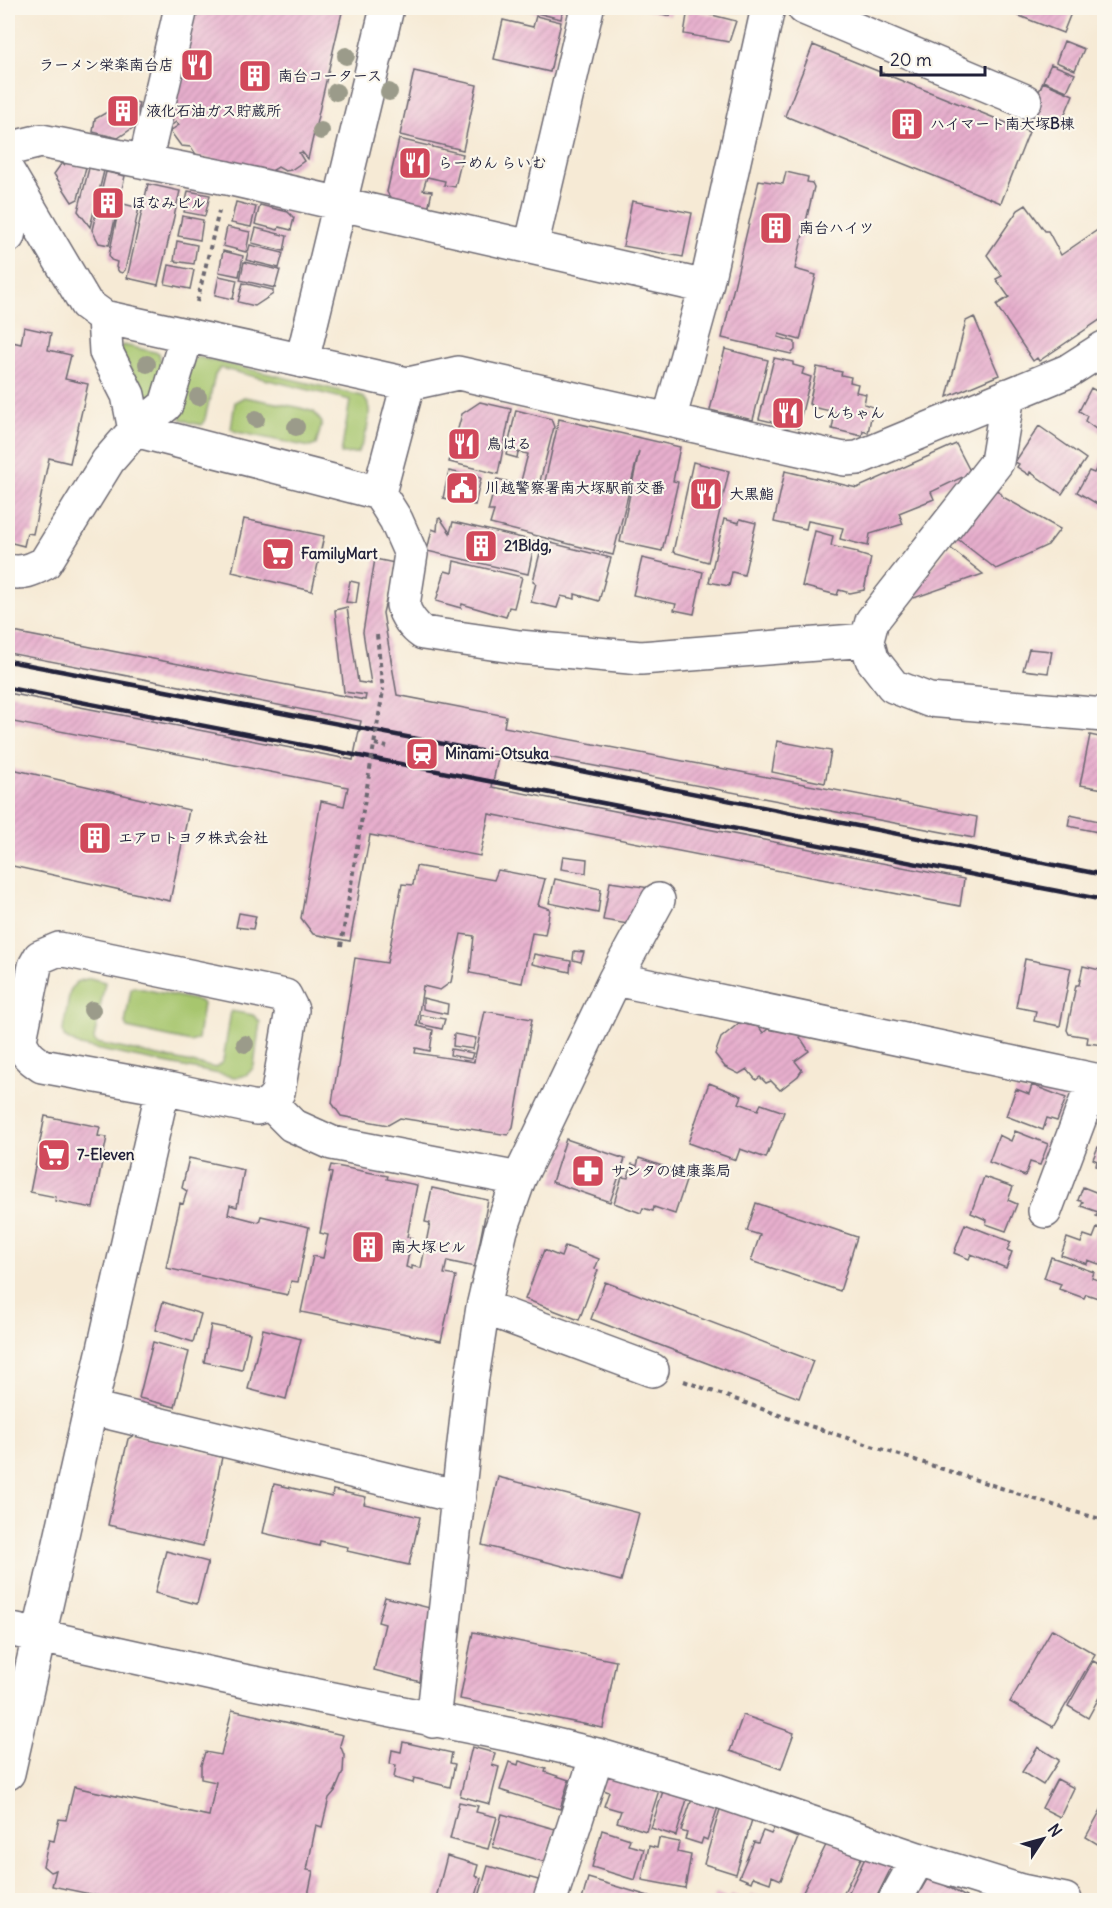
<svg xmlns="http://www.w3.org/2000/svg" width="1112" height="1908" font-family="Delius,'Klee One',sans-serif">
<defs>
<pattern id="building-hatch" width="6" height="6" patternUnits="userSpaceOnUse" patternTransform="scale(1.5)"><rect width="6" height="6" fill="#e7afcd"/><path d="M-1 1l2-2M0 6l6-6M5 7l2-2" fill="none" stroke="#c696b1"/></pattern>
</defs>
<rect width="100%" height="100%" fill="#fbf7ec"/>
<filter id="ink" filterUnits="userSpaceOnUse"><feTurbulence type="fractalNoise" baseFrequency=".0167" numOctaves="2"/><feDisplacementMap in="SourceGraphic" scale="12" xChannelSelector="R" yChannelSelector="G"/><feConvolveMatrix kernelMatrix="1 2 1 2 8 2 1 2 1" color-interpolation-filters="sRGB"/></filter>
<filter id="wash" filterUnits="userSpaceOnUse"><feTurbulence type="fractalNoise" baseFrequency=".008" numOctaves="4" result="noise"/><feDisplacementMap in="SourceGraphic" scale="24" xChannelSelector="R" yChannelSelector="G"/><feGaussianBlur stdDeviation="1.35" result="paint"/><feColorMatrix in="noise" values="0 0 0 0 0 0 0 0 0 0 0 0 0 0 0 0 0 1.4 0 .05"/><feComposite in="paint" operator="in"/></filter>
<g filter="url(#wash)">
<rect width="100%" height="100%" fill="#f6ead5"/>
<path fill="#a7c66e" stroke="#647454" stroke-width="1.5" d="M123 345 159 353 162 366 153 397H147L141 390 119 349Z
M198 357 362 396C364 398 367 401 368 404 372 416 365 443 357 453L341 454 350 400 220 368 215 375 205 419 202 425 191 423 181 419 178 409 190 363Z
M244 397 297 407 314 412 322 423 316 445 310 447 237 432 231 429 235 402Z
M90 978 105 982 94 1039 96 1043 216 1068 223 1061 231 1011 253 1015 260 1022 254 1066C249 1075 244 1077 234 1077L80 1046 64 1037 63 1030 70 991 76 982Z
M134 987 200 1001 203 1004 198 1039 191 1042 127 1028 125 1024 131 989Z"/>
<g id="blocks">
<path fill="url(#building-hatch)" d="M196 8H343L308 159 302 152 299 153 304 161 291 170 285 171 278 167 270 172 197 156 191 147 181 146 170 131 179 125 176 122 168 128Z
M517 8H563L561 19Z
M639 8H672L670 16Z
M721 8H742L741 13Z
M999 8H1073L1063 33Z
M688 9 736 21 729 42 684 34Z
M536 16 561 22 550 72 494 59 503 20 533 27Z
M1064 41 1084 49 1075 70 1056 62Z
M813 45 1029 132 1001 203 785 116Z
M1051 64 1075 74 1067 91 1043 81Z
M414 71 477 85 463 150 400 135Z
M1043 82 1073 95 1059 128 1029 116Z
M128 100 139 103 134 127 118 138 93 132 95 119Z
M399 139 463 154 455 187 444 185 445 181 427 177 423 190 432 191 428 210 392 201 387 192Z
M66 162 86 167 78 199 72 202 54 174 62 163 64 165Z
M89 168 104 171 90 227 78 211Z
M106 172 125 176 109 245 99 243 92 230Z
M786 172 808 177 807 182 812 183 814 187 795 269 816 275 800 340 779 334 778 337 795 342V350L791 354 722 338 759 180 783 184Z
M148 184 180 191 158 285 127 278Z
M188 191 210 195 205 216 184 212Z
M632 201 692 213 683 257 623 246Z
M236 202 256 207 251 227 231 223Z
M120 203 139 208 125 270 122 273 119 272 116 267 117 262 111 260 109 255Z
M260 205 288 212 294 218 291 230 279 227 278 230 255 224Z
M1026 205 1045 231H1048L1061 255 1099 229 1104 236V317L1039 361 1037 358 1033 361 996 305 1009 297 996 279 1002 276 987 255 1018 210Z
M182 216 203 220 200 240 178 236Z
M227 227 250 232 246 252 223 246Z
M256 228 287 236 284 251 252 243Z
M177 241 197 245 194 264 174 261Z
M250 245 283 253 279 268 246 260Z
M223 251 243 256 239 276 219 272Z
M244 262 280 270 275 288 240 280Z
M169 265 194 270 190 289 165 284Z
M219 276 237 280 233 299 215 295Z
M243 283 273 290V294L255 306 238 302Z
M974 317 999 375 947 397 966 321Z
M24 327 51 333 48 350 71 355 65 379 88 384 70 463 49 458 33 534 27 533 24 546 8 542V341L21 344Z
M725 349 768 360 753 420 710 410Z
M774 358 793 362V365L804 368 802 374 811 377 798 428 759 419Z
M817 367 842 372 841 375 851 377 850 382 858 384 856 392 866 394 864 404 873 407 868 433 863 431 862 436 832 429 835 412 812 407V405L809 404Z
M1104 384V435L1085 421 1087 416 1079 411 1091 388 1100 393Z
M480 402 511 409 498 474 449 462 462 414Z
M516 410 551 419 554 427 539 485 521 481 528 454 518 452 517 458 506 455Z
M559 419 680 447 673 481 678 482 662 551 620 542 639 451 613 555 490 524 494 511H488L497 479 543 490Z
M1039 426 1086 459 1062 494 1030 472 1029 475 1017 467 1019 464 1015 462Z
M956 444 971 473 931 492 934 499 899 513 903 524 870 534 868 546 840 539 843 528 808 521 806 529 774 522 785 471 857 488Z
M1104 453V508L1077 492 1089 471 1094 473Z
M693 462 729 471 708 562 673 552Z
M449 471 481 478 475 505 443 498Z
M994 489 1000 492 1003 497 1060 529 1048 545 996 569 955 537Z
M440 518 450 533 453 522 535 541 528 574 427 551 432 529 437 531 438 519Z
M244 519 324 536 312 591 232 572Z
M724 519 739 523 740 519 756 523 744 575 732 572 729 586 709 582Z
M815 531 833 536 831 546 858 552V554L871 558 864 590 850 593 839 590 837 595 802 586Z
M543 541 611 558 599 601 575 594V599L561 596 557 608 531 602 536 583 533 581Z
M949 547 983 574 914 598 911 596Z
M642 558 703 572 694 614 674 610 676 604 633 595Z
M375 559 395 563 383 613 397 695 506 716 504 727 977 817 974 838 500 748 492 787 964 879 960 906 489 814 480 856 370 835 350 941 313 934 301 918 321 801 344 806 348 787 8 721V693L353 760 361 721 8 653V631L365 700 366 695 344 692 335 610 347 607 358 682 371 684 363 632Z
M454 561 522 577 514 608 509 607 506 617 462 604 461 608 436 601 445 571 452 573Z
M350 581 359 583 356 603 346 602Z
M1029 649 1052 651 1048 673 1023 670Z
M1090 735 1104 738V789L1080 785Z
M777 741 831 751 825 783 772 772Z
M8 768 189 810 170 901 8 865Z
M1070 815 1104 822 1103 833 1068 826Z
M563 856 587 859 586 873 561 869Z
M416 866 494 880 498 870 545 879 538 905 550 909 545 935 532 933 522 983 470 973 474 936 461 934 451 982 440 990 423 986 417 1026 433 1030 430 1051 416 1048 415 1053 474 1062 485 1011 532 1019 513 1127 508 1135 400 1118 388 1125 341 1116 332 1103 355 958 387 963 402 884 413 885Z
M555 879 601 889 598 913 549 903Z
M610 882 650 888 628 924 603 920Z
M239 913 256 916 253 929 236 927Z
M574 951 584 952 581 962 573 960Z
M534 954 571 961 570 972 532 964Z
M1025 959 1071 968 1060 1026 1034 1021 1036 1011 1016 1007Z
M1083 966 1104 971V1045L1087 1043 1088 1037 1069 1034 1067 1030 1076 985H1079Z
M423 998 448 1004 447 1014 423 1009Z
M421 1015 445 1019 442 1029 420 1024Z
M739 1023 759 1027 763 1033 768 1029 798 1034 809 1051 795 1061 802 1070 798 1076 780 1090 771 1081 766 1083 760 1077 756 1080 747 1069 739 1074 725 1067 715 1054 721 1038Z
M454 1034 476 1038 473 1049 453 1046Z
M451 1049 473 1053 471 1059 450 1055Z
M709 1083 742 1096 739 1103 758 1110 761 1104 784 1112 766 1158 740 1149 736 1160 688 1143Z
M1032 1085 1066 1098 1057 1121 1047 1118 1043 1130 1006 1116 1016 1089 1029 1094Z
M45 1116 100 1127 98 1136 107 1137 93 1208 55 1201 56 1197 30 1192Z
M1015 1131 1048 1144 1040 1165 1030 1162 1025 1176 989 1162 999 1135 1011 1141Z
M566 1139 625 1159 610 1202 552 1182Z
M1098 1147 1104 1150V1169L1096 1166 1097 1161 1093 1159Z
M189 1158 244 1170 237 1207 230 1205 228 1214 259 1222 261 1216 309 1227 298 1282 291 1281 288 1295 166 1268 180 1203 183 1204 187 1191 182 1188Z
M639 1158 688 1175 675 1214 654 1207 653 1211 643 1208 641 1213 614 1203 622 1177 628 1178 632 1164 637 1166Z
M331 1165 388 1176 387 1179 417 1185 407 1237 412 1238 406 1267 412 1269V1266L421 1268 430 1223 425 1222 432 1188 488 1200 475 1267 447 1261 444 1274 456 1276 441 1341 301 1312 313 1256 323 1258 328 1235 320 1233 332 1173 329 1172Z
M984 1177 1013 1187 1008 1200 1017 1204 1006 1231 986 1224 987 1220 971 1213Z
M1102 1184 1104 1185V1220L1096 1216 1098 1212 1081 1206 1083 1202 1078 1200 1083 1187 1098 1193Z
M756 1203 857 1237 840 1291 751 1261 760 1235 747 1231Z
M965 1224 1011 1242 1007 1250 1012 1252 1006 1268 971 1254 969 1259 954 1253Z
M1097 1228 1104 1231V1266L1088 1260 1087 1264 1061 1255 1067 1238 1081 1243 1084 1235 1093 1238Z
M565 1246 599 1259 595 1269 598 1270 579 1320 525 1299 544 1250 561 1257Z
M1051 1257 1094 1272 1092 1278 1104 1282V1300L1086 1294 1084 1298 1059 1289 1061 1284 1044 1278Z
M605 1282 813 1361 799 1398 591 1319Z
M163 1302 201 1314 193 1342 155 1330Z
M211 1325 250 1333 242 1370 204 1362Z
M263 1329 301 1339 286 1399 248 1389Z
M153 1342 189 1352 175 1407 139 1398Z
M134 1435 222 1457 203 1546 108 1525 128 1439Z
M498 1477 639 1513 621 1581 482 1545Z
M274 1484 332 1497 333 1490 366 1497 364 1504 420 1517 409 1565 347 1551 348 1547 320 1541 319 1546 263 1533Z
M166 1551 208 1562 197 1604 155 1593Z
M385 1597 434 1609 421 1682 374 1670 385 1624 378 1622Z
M1052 1629 1095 1654 1053 1727 1010 1702Z
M473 1632 616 1661 603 1728 460 1699Z
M1093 1661 1104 1667V1688L1088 1718 1068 1706Z
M232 1710 343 1735 340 1745 344 1755 343 1772 335 1791 329 1798 322 1827 316 1825 307 1870 313 1871 307 1900H118L52 1886 56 1870 50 1872 43 1866 49 1840 54 1841 59 1819 66 1820 74 1787 209 1816 216 1782 201 1779V1765L205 1752 221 1755Z
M743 1715 794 1733 781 1769 730 1751Z
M403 1742 452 1753 450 1763 455 1764 450 1787 414 1778 413 1783 394 1778 396 1765 390 1764 392 1750 401 1752Z
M472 1747 495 1753 492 1765 499 1767 490 1804 460 1796Z
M1038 1747 1059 1760 1043 1785 1022 1772Z
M519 1761 546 1769 545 1772 569 1780 560 1809 500 1790 509 1762 518 1765Z
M618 1773 660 1787 646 1831 617 1822 621 1811 604 1806 609 1792 601 1789 606 1775 617 1778Z
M1057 1779 1074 1788 1060 1817 1042 1808Z
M664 1788 688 1796 676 1836 651 1828Z
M692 1799 718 1807 707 1840 703 1838 701 1844 685 1839 687 1833 681 1831Z
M459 1802 478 1806 476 1812 497 1817 488 1849 450 1839Z
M721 1806 753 1816 736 1874 704 1864Z
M1102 1808 1104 1810V1848L1086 1837Z
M502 1814 555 1829 545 1862 493 1847Z
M774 1828 798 1838 781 1880 772 1876 770 1883 753 1877 751 1882 739 1877 754 1842 758 1843 763 1831 771 1834Z
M602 1830 630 1839 628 1845 644 1849 635 1880 592 1867Z
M659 1838 679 1842 677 1852 691 1855 685 1888 642 1880 649 1846 657 1848Z
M829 1839 862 1856 840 1900H811L801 1896Z
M867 1854 892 1866 875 1900H850L846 1898Z
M447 1856 478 1865 475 1876 481 1878 475 1900H446L436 1898Z
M488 1866 542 1881 537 1899 524 1895 523 1900H478Z
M929 1876 966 1897 964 1900H915Z
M588 1878 662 1900H582Z
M716 1893 730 1899 731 1894 747 1900H713Z
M752 1894 767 1900H749Z"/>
</g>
</g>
<g filter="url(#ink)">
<use href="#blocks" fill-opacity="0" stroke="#6c6871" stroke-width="1.5"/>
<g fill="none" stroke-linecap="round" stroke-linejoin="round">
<g stroke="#6c6871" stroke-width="36">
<path id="minor" d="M804 8 1025 101
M8 149 41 141 227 178 706 287
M145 162 181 8
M8 172 86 304 104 317 408 384 458 373 844 459 858 458 1068 371 1104 348
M8 236 18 191
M531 247 587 8
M104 317 106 352 128 395 135 430
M302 361 387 8
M1008 395 997 462 872 621 867 640 872 659 893 686 929 700 1104 715
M669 420 706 287 768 8
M135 430 379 493 396 520 411 554 403 605C405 615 414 627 423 633L519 647 641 658 867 640
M379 493 408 384
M8 571C22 574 32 570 45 563L108 461 135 430 166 405 187 335
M59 949 285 996 292 1010 278 1092C273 1102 267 1105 257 1108L163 1088 42 1066C31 1059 24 1053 20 1040L35 966 40 957Z
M615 979 658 900
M270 1103 292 1125 332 1143 519 1179
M1045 1211 1094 1080
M483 1307 652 1370
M91 1408 459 1497
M8 1629 239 1680 526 1738 597 1755 718 1791 918 1859 1021 1891 1065 1900
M433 1721 470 1390 483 1307 501 1230 519 1179 615 979 1104 1082
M8 1773 163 1088
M550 1900 597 1755
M895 1900 918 1859"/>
</g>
<path stroke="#6c6871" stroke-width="4" stroke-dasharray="4.5 4.5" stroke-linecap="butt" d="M197 302 219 211
M377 635 383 691
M375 744 387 747
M341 946 361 823
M684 1381 807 1425 1075 1512 1104 1520"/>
<use href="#minor" stroke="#fff" stroke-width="33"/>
<path stroke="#22223b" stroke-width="4.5" d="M8 661 475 750 1104 875
M8 688 1104 900"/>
<path stroke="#6c6871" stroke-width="4" stroke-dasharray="4.5 4.5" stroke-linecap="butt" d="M361 823 383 691"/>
</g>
<g fill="#9b9b8a">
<circle cx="346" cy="56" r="9"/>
<circle cx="336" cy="92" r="9"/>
<circle cx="389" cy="92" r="9"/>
<circle cx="321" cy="131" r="9"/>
<circle cx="147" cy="364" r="9"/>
<circle cx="198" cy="397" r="9"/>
<circle cx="256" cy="419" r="9"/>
<circle cx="296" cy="427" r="9"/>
<circle cx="92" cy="1010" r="9"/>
<circle cx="245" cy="1044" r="9"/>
</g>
</g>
<defs>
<g id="restaurant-square" transform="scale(1.725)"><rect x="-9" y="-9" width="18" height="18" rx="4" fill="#d1495b" stroke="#fbf7ec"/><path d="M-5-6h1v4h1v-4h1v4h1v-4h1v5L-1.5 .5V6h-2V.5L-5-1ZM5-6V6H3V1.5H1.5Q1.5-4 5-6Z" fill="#fff"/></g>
<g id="building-square" transform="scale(1.725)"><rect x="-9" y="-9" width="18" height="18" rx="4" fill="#d1495b" stroke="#fbf7ec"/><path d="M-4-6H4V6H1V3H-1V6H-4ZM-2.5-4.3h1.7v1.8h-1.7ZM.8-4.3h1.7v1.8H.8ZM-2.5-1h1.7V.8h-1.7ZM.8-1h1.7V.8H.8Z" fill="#fff"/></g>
<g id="civic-square" transform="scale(1.725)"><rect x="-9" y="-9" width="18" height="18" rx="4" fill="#d1495b" stroke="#fbf7ec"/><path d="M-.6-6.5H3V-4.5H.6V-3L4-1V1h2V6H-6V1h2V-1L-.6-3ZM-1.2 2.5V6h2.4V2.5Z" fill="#fff"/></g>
<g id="supermarket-square" transform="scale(1.725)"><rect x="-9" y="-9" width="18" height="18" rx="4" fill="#d1495b" stroke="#fbf7ec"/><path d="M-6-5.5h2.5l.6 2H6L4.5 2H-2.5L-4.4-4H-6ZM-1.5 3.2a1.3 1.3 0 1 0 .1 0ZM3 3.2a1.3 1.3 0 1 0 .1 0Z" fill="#fff"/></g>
<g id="station-square" transform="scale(1.725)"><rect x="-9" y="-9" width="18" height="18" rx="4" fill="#d1495b" stroke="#fbf7ec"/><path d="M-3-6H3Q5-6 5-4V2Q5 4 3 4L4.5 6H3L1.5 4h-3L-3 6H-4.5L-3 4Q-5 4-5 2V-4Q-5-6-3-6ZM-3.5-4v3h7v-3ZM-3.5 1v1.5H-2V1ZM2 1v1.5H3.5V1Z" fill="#fff"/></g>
<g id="pharmacy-square" transform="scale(1.725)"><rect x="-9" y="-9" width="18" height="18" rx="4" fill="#d1495b" stroke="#fbf7ec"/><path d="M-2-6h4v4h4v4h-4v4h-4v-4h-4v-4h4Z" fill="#fff"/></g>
</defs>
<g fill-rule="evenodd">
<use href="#restaurant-square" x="197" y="65"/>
<use href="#building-square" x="255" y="76"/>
<use href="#building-square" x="123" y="111"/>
<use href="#building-square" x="907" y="124"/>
<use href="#restaurant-square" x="415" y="163"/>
<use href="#building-square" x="108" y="203"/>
<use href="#building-square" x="776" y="228"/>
<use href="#restaurant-square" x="788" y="413"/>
<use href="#restaurant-square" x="464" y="444"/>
<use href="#civic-square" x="462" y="488"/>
<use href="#restaurant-square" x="706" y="494"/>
<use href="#building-square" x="481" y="546"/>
<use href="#supermarket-square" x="278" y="554"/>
<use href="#station-square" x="422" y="754"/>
<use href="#building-square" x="95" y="838"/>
<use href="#supermarket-square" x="54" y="1155"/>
<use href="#pharmacy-square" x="588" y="1171"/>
<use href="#building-square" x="368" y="1247"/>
</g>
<g text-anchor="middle" stroke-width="4.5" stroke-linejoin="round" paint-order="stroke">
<g font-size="15" font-weight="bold" fill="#22223b" stroke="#fbf7ec" text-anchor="start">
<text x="174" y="70" text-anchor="end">ラーメン栄楽南台店</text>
<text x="278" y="81">南台コータース</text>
<text x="146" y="116">液化石油ガス貯蔵所</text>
<text x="930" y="129">ハイマート南大塚B棟</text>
<text x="438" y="168">らーめん らいむ</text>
<text x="131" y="208">ほなみビル</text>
<text x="799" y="233">南台ハイツ</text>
<text x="811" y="418">しんちゃん</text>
<text x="487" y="449">鳥はる</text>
<text x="485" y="493">川越警察署南大塚駅前交番</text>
<text x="729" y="499">大黒鮨</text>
<text x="504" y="551">21Bldg,</text>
<text x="301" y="559">FamilyMart</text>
<text x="445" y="759">Minami-Otsuka</text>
<text x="118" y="843">エアロトヨタ株式会社</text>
<text x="77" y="1160">7-Eleven</text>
<text x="611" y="1176">サンタの健康薬局</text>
<text x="391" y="1252">南大塚ビル</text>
</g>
</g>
<rect width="1112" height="1908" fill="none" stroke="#fbf7ec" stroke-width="30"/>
<g transform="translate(1043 1839) rotate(54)" stroke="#fbf7ec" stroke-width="4.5" paint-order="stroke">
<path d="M0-4.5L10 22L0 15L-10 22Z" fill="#22223b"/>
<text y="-9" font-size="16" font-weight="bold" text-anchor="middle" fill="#22223b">N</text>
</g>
<path d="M881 66v9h104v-9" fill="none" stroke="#22223b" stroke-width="3"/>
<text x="890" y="66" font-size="18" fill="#22223b" stroke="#fbf7ec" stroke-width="4.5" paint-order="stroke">20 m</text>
</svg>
